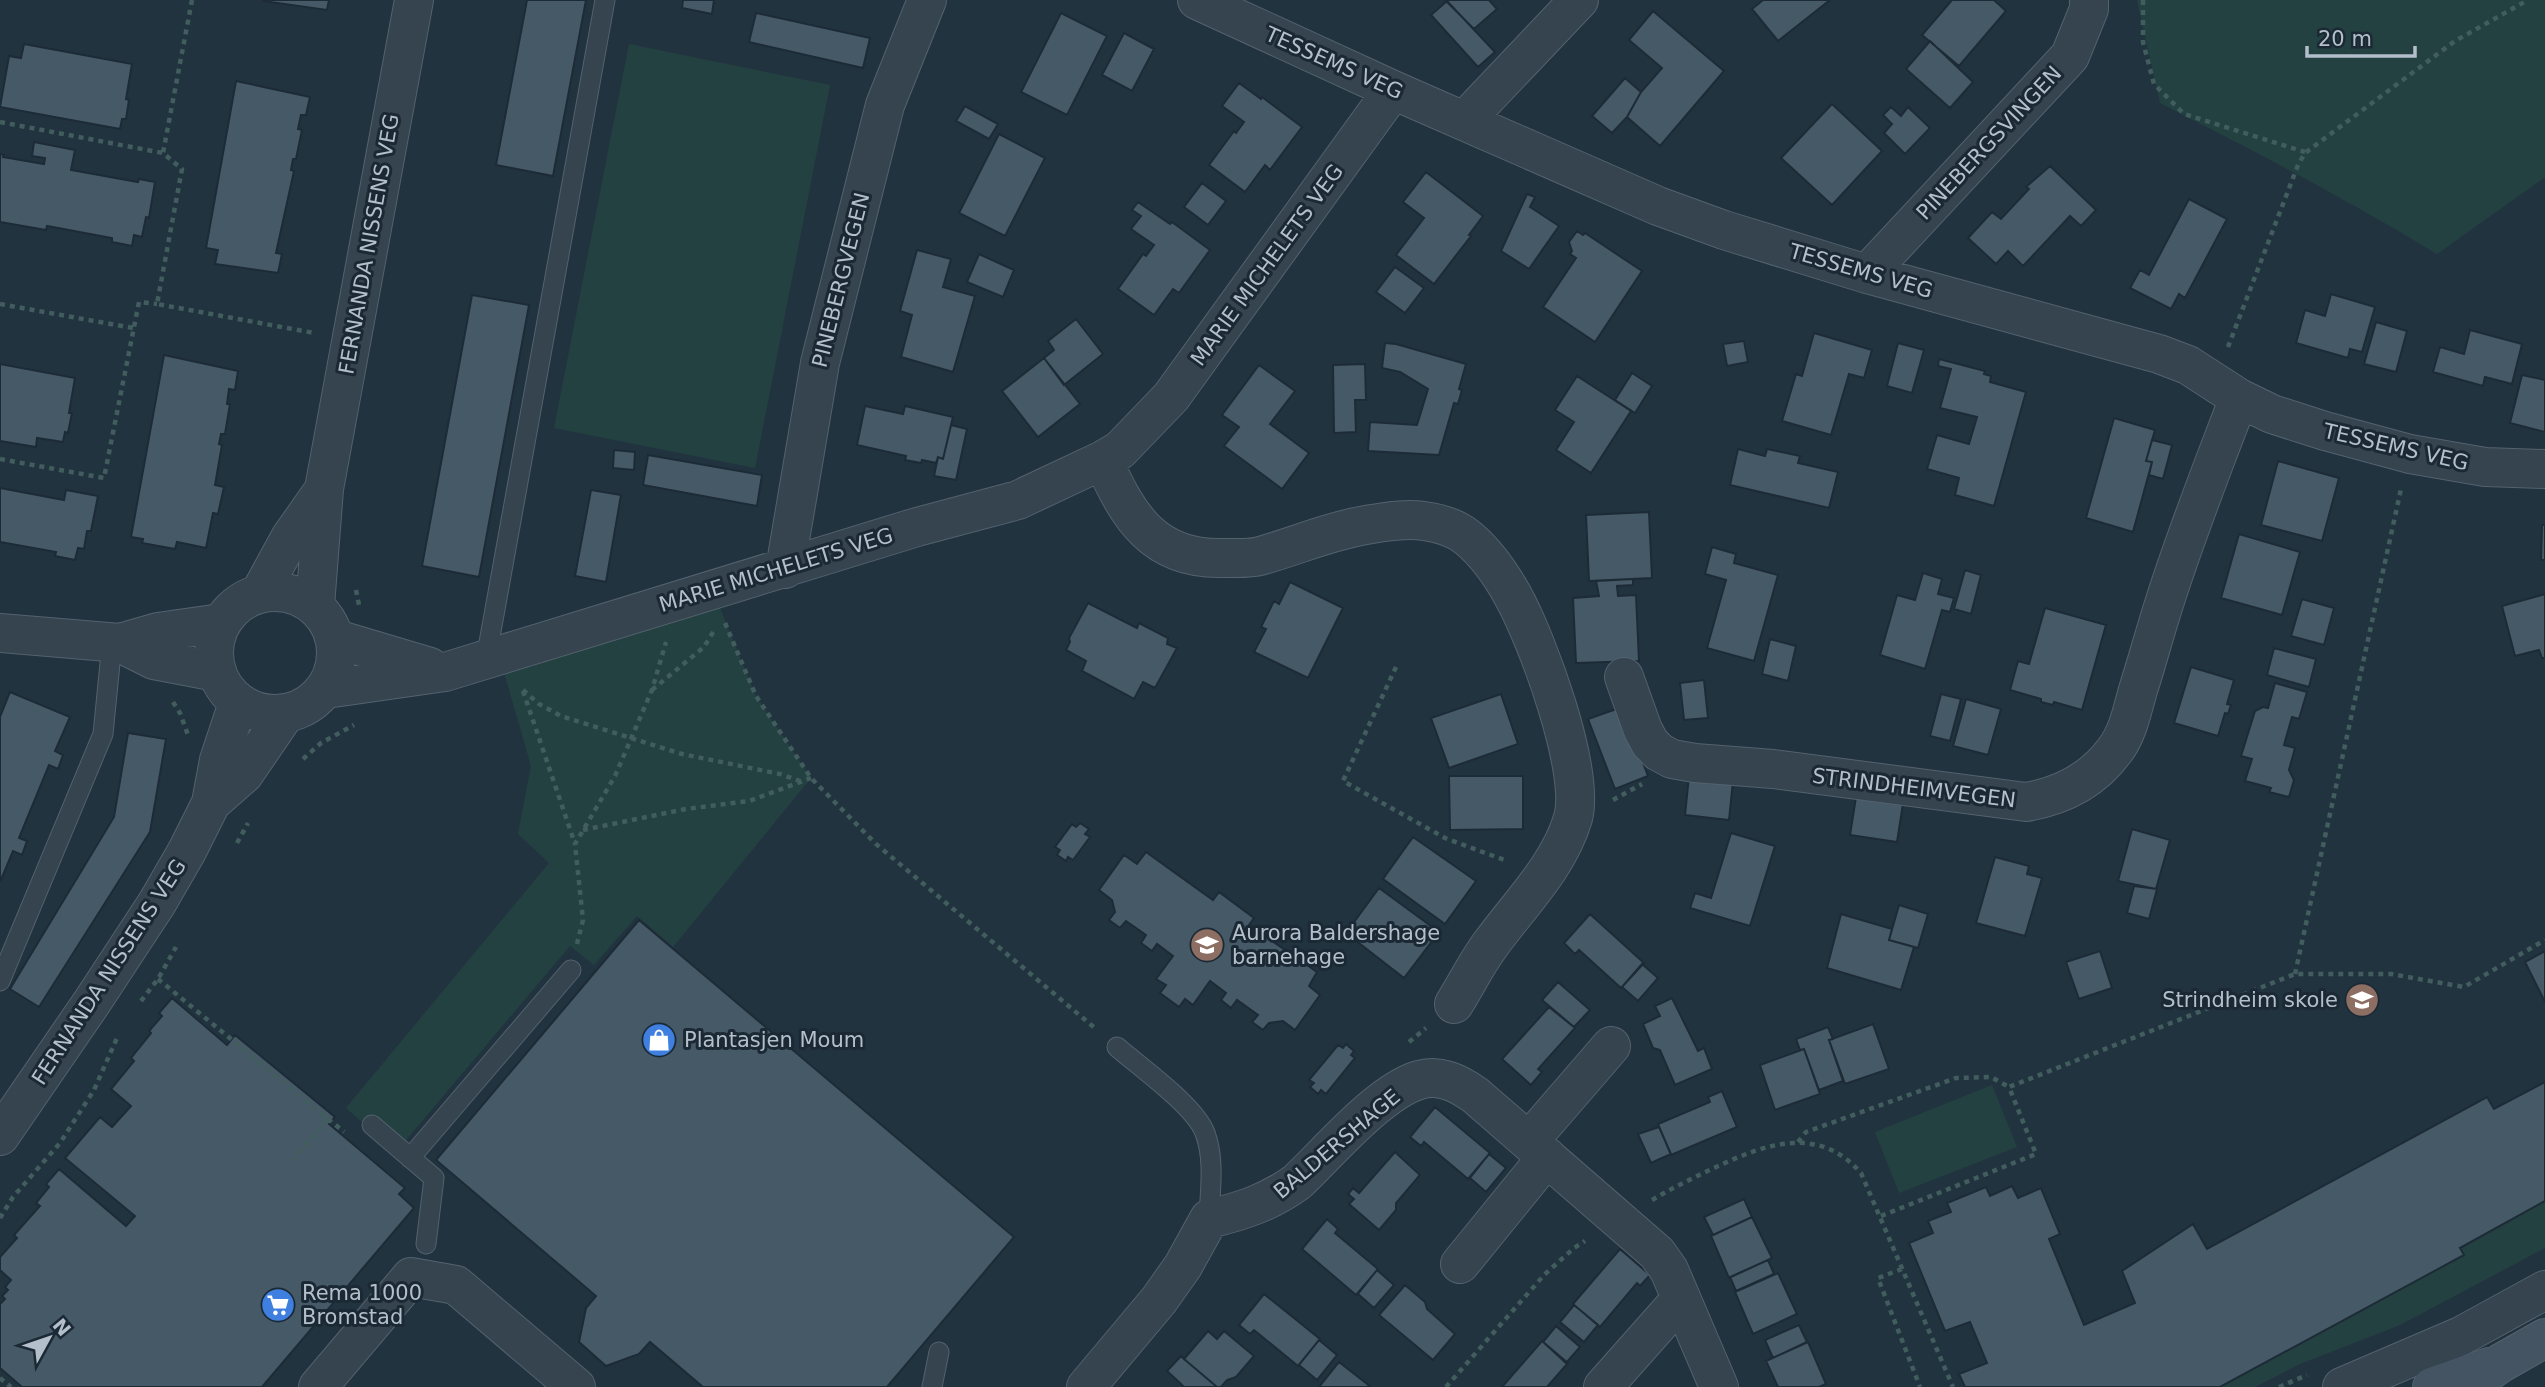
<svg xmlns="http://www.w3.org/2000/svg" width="2545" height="1387" font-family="'DejaVu Sans',sans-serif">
<rect width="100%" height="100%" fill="#223340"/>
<path fill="#244141" d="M2137 0H2545V177L2437 254C2347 199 2254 151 2160 103Z
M629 44 830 85 755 468 554 428Z
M712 589 756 696 811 778 673 947 637 916 594 965 570 946 396 1152 346 1108 549 863 518 834 531 766 499 655Z
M1992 1085 2017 1147 1899 1193 1875 1132Z
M2545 1201V1248L2400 1325 2300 1364 2255 1387H2220L2463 1255 2460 1248Z"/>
<path fill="#465967" stroke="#1d2b37" stroke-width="2" d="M329 0 327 10 263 1V0Z
M527 0H586L553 176 496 165Z
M683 0H714L712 14 682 8Z
M1445 0H1489L1497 9 1474 29Z
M1763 0H1830L1778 41 1752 9Z
M1952 0H1994L2006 11 1959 66 1922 35Z
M1447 1 1495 52 1478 67 1431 15Z
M1653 11 1724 71 1660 146 1627 117 1641 92 1662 68 1629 40Z
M756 13 870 38 863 68 749 42Z
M1061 13 1107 36 1067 115 1021 92Z
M1124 33 1154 49 1132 91 1102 75Z
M1930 41 1973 82 1950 108 1906 69Z
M24 44 132 64 126 99 129 100 126 119H122L120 129 0 107 9 56 21 58Z
M1625 78 1641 92 1627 117 1612 133 1592 116Z
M236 81 310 97 306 115H301L298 129 302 130 296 159H293L291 170 294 171 276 253 282 254 278 273 215 264 218 250 206 248Z
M1239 83 1261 99 1262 97 1302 127 1270 170 1265 165 1245 192 1209 165 1234 131 1236 133 1244 122 1222 106Z
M1832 104 1882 151 1832 205 1781 158Z
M965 106 998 124 989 139 956 121Z
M1891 107 1901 116 1908 107 1930 128 1905 154 1884 133 1892 124 1883 115Z
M999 134 1045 158 1005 236 959 213Z
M34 142 75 150 71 170 138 182 139 179 155 182 149 218 146 217 142 237 134 235 132 246 112 242V238L47 226 46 230 0 222V154L4 155 3 157 44 164 45 158 32 156Z
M2050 166 2096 210 2081 226 2070 216 2023 266 2008 251 1996 264 1968 238 1992 212 2001 219 2029 189 2026 187Z
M1426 172 1483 216 1469 235 1471 236 1434 284 1396 255 1424 218 1403 202Z
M1202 183 1226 201 1208 225 1184 207Z
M1527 194 1535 197 1530 207 1559 226 1529 269 1501 251Z
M2189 199 2227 219 2185 298 2179 294 2171 309 2130 288 2140 270 2149 275Z
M1138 202 1170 224 1172 222 1210 250 1179 293 1173 289 1154 315 1118 289 1143 254 1146 256 1154 245 1131 229 1141 216 1132 210Z
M1577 231 1583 235 1585 233 1642 271 1595 342 1543 307 1576 258 1570 254 1572 251 1569 242Z
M917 250 951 259 943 287 975 296 953 372 901 357 912 315 900 311Z
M979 254 1014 270 1003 297 967 282Z
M1395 267 1424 288 1405 313 1376 292Z
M2331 294 2375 307 2362 352 2350 349 2348 358 2296 343 2305 310 2325 316Z
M472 295 529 305 479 577 422 566Z
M1076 319 1103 354 1064 385 1044 358 1054 350 1048 341Z
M2376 322 2407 331 2396 372 2364 364Z
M2470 330 2522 344 2512 384 2485 377 2483 386 2433 372 2440 347 2464 354Z
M1814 333 1872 350 1864 378 1849 374 1831 435 1782 421 1796 374 1802 376Z
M1744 341 1748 362 1727 366 1723 344Z
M1385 343 1396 344 1466 364 1459 389 1462 390 1458 404 1454 403 1439 455 1368 451 1370 422 1417 425 1428 389 1400 372 1382 368Z
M1898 343 1924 350 1912 393 1887 386Z
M164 355 238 371 235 390 229 389 227 404H230L225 434H221L219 444 222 445 215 485 224 487 218 514 213 513 206 548 177 542 175 549 142 543 143 539 131 537Z
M1044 358 1080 404 1038 437 1002 391Z
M1939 359 1985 371 1984 374 1991 376 1990 382 2026 392 1994 506 1955 495 1959 478 1927 469 1937 435 1969 444 1977 417 1940 408 1951 369 1938 366Z
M0 364 75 378 69 413H72L68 433 65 432 63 442 37 438 36 447 0 441Z
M1365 364 1366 400H1355L1356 432 1334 433 1333 365Z
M1259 365 1295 391 1270 424 1309 453 1282 489 1224 446 1239 427 1222 415Z
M1632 373 1652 386 1635 413 1615 400Z
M2522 375 2545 380V432L2510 423Z
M1577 376 1631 411 1591 473 1556 450 1574 422 1555 410Z
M865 406 903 414 905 406 953 417 943 459 938 457 936 463 922 460 921 463 905 460 906 456 857 445Z
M2114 418 2155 430 2146 461 2152 462 2133 532 2086 518Z
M951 425 967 429 956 480 934 476 938 457 943 459Z
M2152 440 2172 445 2163 479 2149 475 2152 462 2146 461Z
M1738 449 1765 456 1767 449 1800 456 1798 463 1838 472 1829 508 1730 485Z
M614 450 635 452 634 470 613 468Z
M648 455 762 475 757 506 643 485Z
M2278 461 2339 478 2322 541 2261 525Z
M0 488 64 500 66 490 98 496 91 531H87L84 549 78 548 75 560 55 556 56 552 0 542Z
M591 490 621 495 606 582 575 576Z
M1649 512 1652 578 1589 581 1586 515Z
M2542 525H2545V560H2541Z
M2239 534 2300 552 2282 615 2221 598Z
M1712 547 1736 554 1734 563 1778 575 1754 661 1707 648 1726 580 1705 574Z
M1965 570 1981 575 1971 614 1954 609Z
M1923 573 1942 579 1938 594 1954 598 1950 612 1942 610 1925 669 1880 655 1897 595 1915 600Z
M1633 579V585L1617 586 1618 596 1636 595 1639 661 1576 663 1573 598 1599 596 1596 581Z
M1290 582 1343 608 1308 678 1254 652 1266 629 1261 627 1274 601 1279 604Z
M2545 594V658H2542L2539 650 2515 656 2502 606Z
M2302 599 2334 608 2324 645 2291 636Z
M1088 603 1137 628 1139 623 1168 638 1167 644 1177 648 1155 688 1143 682 1134 699 1082 671 1086 661 1066 650 1070 642 1069 638Z
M2045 608 2106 625 2082 710 2054 702 2053 705 2041 702V699L2010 690 2018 661 2029 664Z
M1770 639 1796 646 1788 681 1762 674Z
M2274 648 2316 659 2309 687 2267 675Z
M2191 667 2234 680 2227 704 2231 705 2228 714 2225 713 2218 736 2174 723Z
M1704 680 1708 718 1684 720 1680 683Z
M2275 683 2307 692 2299 719 2292 717 2284 745 2295 748 2289 770 2294 780 2289 797 2269 792 2271 788 2245 781 2252 759 2241 756 2255 711 2263 707 2268 708Z
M10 692 70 717 55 751 63 755 58 769 49 765 19 838 27 841 22 855 13 851 0 882V717Z
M1501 694 1518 744 1449 768 1431 718Z
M1941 694 1961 699 1950 741 1930 736Z
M1966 699 2001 709 1988 755 1953 746Z
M1622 707 1648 776 1615 789 1588 719Z
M128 733 166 739 150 832 39 1007 10 989 114 817Z
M1449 776H1523V829L1450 830Z
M1689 776 1733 781 1729 820 1685 815Z
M1856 797 1903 804 1897 842 1850 835Z
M1080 823 1089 829 1085 834 1090 837 1073 860 1068 857 1066 861 1057 855 1060 850 1055 847 1072 824 1076 827Z
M2132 829 2170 840 2156 889 2118 881Z
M1731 833 1775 846 1750 926 1690 908 1695 893 1711 898Z
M1413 837 1476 881 1445 924 1383 879Z
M1146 852 1213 900 1219 892 1254 918 1249 925 1317 972 1309 986 1320 995 1295 1030 1283 1021 1269 1023 1263 1030 1252 1022 1258 1015 1237 1000 1231 1008 1221 1000 1226 993 1210 981 1193 1005 1185 999 1179 1007 1160 993 1166 985 1156 979 1173 956 1157 944 1152 951 1141 943 1146 935 1126 921 1120 928 1109 920 1115 912 1112 900 1099 890 1124 855 1137 864Z
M1995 857 2029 866 2027 874 2042 878 2025 936 1976 923Z
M2134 886 2157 889 2149 919 2127 913Z
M1379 888 1439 932 1404 978 1346 933Z
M1899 905 1928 914 1918 948 1889 940Z
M1590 914 1644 963 1621 988 1579 950 1575 954 1564 943Z
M1841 914 1892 929 1889 940 1914 947 1901 990 1827 968Z
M639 920 1014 1237 887 1387H703L650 1342 639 1354 606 1366 579 1342 586 1308 596 1296 436 1160Z
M2100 951 2112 988 2079 999 2066 962Z
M2545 951V1002L2525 962Z
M1642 964 1658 978 1638 1001 1622 987Z
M1558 982 1590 1010 1574 1027 1542 1000Z
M172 998 227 1045 235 1035 335 1117 329 1124 405 1188 399 1194 414 1208 262 1387H22L0 1368V1304L5 1299 2 1296 8 1290 5 1287 11 1280 0 1270V1257L17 1238 14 1235 40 1206 36 1203 49 1187 46 1184 59 1169 126 1226 135 1216 65 1158 100 1117 112 1127 131 1106 111 1089 134 1061 131 1058 151 1033 149 1031 162 1016 159 1013Z
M1672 998 1698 1051 1704 1048 1712 1069 1675 1085 1660 1050 1653 1048 1643 1024 1660 1016 1655 1006Z
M1549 1007 1575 1028 1538 1069 1542 1072 1531 1085 1502 1059Z
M1873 1024 1889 1069 1845 1084 1829 1040Z
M1828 1027 1833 1039 1829 1040 1843 1081 1819 1090 1804 1049 1800 1050 1796 1039Z
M1346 1044 1354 1051 1351 1055 1355 1058 1326 1094 1321 1090 1318 1094 1310 1087 1314 1083 1309 1080 1338 1045 1343 1048Z
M1804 1049 1820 1094 1775 1110 1760 1065Z
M2545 1082V1201L2460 1248 2464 1255 2220 1387H1965L1959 1374 1987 1363 1970 1322 1945 1331 1909 1243 1933 1233 1928 1221 1951 1212 1947 1203 1986 1187 1990 1196 2012 1186 2018 1198 2041 1188 2060 1234 2049 1239 2084 1325 2135 1303 2122 1271 2193 1224 2207 1249 2487 1097 2494 1109Z
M1722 1091 1737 1127 1671 1155 1658 1124 1710 1102 1708 1097Z
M1435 1107 1490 1153 1468 1179 1424 1142 1421 1146 1410 1137Z
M1659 1127 1671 1154 1651 1163 1638 1134Z
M1395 1152 1420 1175 1396 1203V1210L1379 1230 1349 1204 1354 1199 1348 1194 1353 1188 1359 1193Z
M1489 1154 1506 1168 1486 1192 1470 1178Z
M1744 1199 1752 1217 1713 1235 1704 1217Z
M1752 1217 1772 1258 1729 1278 1711 1236Z
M1327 1219 1338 1229 1335 1233 1378 1269 1356 1295 1302 1249Z
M1620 1249 1650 1275 1640 1286 1637 1283 1600 1327 1573 1304Z
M1768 1260 1774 1274 1736 1291 1730 1277Z
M1377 1270 1394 1285 1374 1308 1358 1294Z
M1778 1273 1797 1314 1753 1334 1735 1292Z
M1405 1285 1425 1302 1427 1309 1455 1334 1433 1360 1379 1315Z
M1264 1294 1320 1339 1298 1366 1254 1330 1250 1334 1239 1325Z
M1574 1305 1598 1325 1584 1342 1560 1322Z
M1799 1325 1807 1342 1773 1358 1765 1340Z
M1556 1326 1580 1347 1566 1363 1543 1342Z
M1208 1331 1217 1339 1224 1331 1254 1356 1236 1377 1227 1380 1221 1387H1217L1184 1359Z
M1319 1340 1337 1355 1317 1380 1299 1365Z
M1542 1341 1568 1363 1547 1387H1502Z
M1808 1342 1826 1384 1819 1387H1778L1766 1361Z
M1181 1356 1184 1359 1217 1387H1184L1180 1383 1167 1371Z
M1339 1362 1371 1387H1319Z"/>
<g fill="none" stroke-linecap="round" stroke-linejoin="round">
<g stroke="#54626e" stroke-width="21">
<path id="service" d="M486 659 605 0
M0 981 103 734 112 643
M1117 1047C1140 1067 1195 1106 1205 1133 1215 1159 1210 1191 1209 1219
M372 1125 434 1178 426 1244
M410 1158 571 970
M932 1387 939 1352"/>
</g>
<g stroke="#54626e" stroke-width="40">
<path id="minor" d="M1197 0 1393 90 1658 206 1724 230 1867 274 2159 354 2188 365 2239 398 2272 414 2325 431 2410 454 2485 467 2545 469
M1465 120 1579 0
M1867 274 2070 56 2089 9V0
M1103 460C1128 517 1154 560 1223 558 1235 558 1249 559 1260 556 1296 546 1329 531 1366 525 1384 522 1406 518 1424 521 1439 523 1456 528 1468 538 1486 553 1502 576 1513 596 1537 639 1586 771 1573 818 1559 866 1519 905 1490 945 1476 964 1466 985 1454 1004
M785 569 820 363 885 105 927 0
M0 633 120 643 158 632 221 623
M336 639 430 667
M120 643 154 660 217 672
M1624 677 1643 730 1650 743 1659 752 1672 759 1695 763 1773 769 2026 802C2062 796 2093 780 2115 750 2128 733 2132 711 2138 690 2147 662 2155 632 2164 604 2186 534 2213 466 2239 398
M326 689 445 672 917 527 1018 500 1103 460 1120 450 1171 397 1393 90
M1529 1141 1611 1046
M1460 1264 1547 1157
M318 1387 411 1277 456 1285 576 1387
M1086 1387 1159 1300 1183 1266 1209 1219C1242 1211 1270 1202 1297 1182 1328 1153 1379 1092 1419 1080 1440 1074 1458 1083 1475 1095L1657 1253 1669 1270 1719 1387
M1603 1387 1681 1299
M2342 1387 2461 1336 2545 1290"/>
</g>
<g stroke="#54626e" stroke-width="40">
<path id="tertiary" d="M214 653a61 61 0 1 1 122 0a61 61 0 1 1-122 0Z
M260 593 290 538 323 491
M315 606 324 489 414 0
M211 803 244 774 285 714
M0 1136 92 1002 157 903 187 851 211 803 219 760 238 703"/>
</g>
<g stroke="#54626e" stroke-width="40">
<path id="secondary" d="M2432 1387 2489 1367
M2467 1387 2501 1363 2545 1338"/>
</g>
<path stroke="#425d5d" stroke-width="4.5" stroke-dasharray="5 5" stroke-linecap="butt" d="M192 0 163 153 182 169 157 304 314 333
M2143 0V42L2154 84 2184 114 2305 152
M0 122 163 153
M0 304 133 328
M2228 347 2298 165 2305 153 2455 41 2528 0
M0 459 104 478 139 302 157 304
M356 590 359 605 361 608
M725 623 756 696 811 778 876 844 1096 1029
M1396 667 1343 781 1445 838 1507 861
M523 690 539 704 561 716 682 754 780 774 800 781
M652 690 704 647 715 629
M523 691 575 844
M173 702 180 713 188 735
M303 759 321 743 354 725
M1613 800 1642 784
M583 830 686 809 749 801 811 778
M237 843 248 823
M577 944 583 920 575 844 615 776 652 690 666 642
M2295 974 2401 489
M158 979 344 1132
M141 1001 158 979 176 947
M1409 1042 1426 1028
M1798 1142 1806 1132 1956 1078 1991 1077 2009 1087
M292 1161 328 1119
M1652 1200C1672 1188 1693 1178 1714 1168 1765 1144 1818 1124 1861 1173L1953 1387
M1881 1216 2036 1154 2009 1087 2295 974H2391L2464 987 2545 940
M0 1218 13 1197 60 1143 94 1090 117 1038
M1902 1269 1878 1278 1920 1387
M0 1378 11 1387
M1446 1387 1544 1275 1574 1248 1585 1241
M2279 1387 2307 1375"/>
<use href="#service" stroke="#364450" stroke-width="19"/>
<use href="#minor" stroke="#364450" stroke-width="38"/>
<use href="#tertiary" stroke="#364450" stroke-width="38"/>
<use href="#secondary" stroke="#445463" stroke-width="38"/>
</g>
<defs>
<g id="school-disc" transform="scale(1.75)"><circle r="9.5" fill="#8d6e63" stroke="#1b2935"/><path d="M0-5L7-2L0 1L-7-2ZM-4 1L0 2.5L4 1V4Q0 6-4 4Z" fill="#fff"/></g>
<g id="shop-disc" transform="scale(1.75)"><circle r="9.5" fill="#3f7fe0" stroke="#1b2935"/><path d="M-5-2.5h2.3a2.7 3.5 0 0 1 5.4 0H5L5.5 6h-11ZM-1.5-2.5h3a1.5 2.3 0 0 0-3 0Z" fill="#fff"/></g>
<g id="supermarket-disc" transform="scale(1.75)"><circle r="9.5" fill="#3f7fe0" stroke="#1b2935"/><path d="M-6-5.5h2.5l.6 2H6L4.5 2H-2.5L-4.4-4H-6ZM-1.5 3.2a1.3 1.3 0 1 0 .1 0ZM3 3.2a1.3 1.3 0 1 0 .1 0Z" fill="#fff"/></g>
</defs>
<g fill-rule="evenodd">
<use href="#school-disc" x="1207" y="945"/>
<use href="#school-disc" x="2362" y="1000"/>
<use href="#shop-disc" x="659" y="1040"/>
<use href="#supermarket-disc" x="278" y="1305"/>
</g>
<g text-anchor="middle" stroke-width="6" stroke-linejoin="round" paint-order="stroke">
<g font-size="21" fill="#b3bfcb" stroke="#1b2935">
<text transform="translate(1334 63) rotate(24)" y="7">TESSEMS VEG</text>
<text transform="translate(1989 143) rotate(-47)" y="7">PINEBERGSVINGEN</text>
<text transform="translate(369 244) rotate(-80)" y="7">FERNANDA NISSENS VEG</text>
<text transform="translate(1267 265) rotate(-54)" y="7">MARIE MICHELETS VEG</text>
<text transform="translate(1861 271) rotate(16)" y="7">TESSEMS VEG</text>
<text transform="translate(841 280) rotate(-76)" y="7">PINEBERGVEGEN</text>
<text transform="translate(2396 447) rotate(13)" y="7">TESSEMS VEG</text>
<text transform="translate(776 570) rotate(-17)" y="7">MARIE MICHELETS VEG</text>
<text transform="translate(1914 788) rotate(7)" y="7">STRINDHEIMVEGEN</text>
<text transform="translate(109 972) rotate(-57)" y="7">FERNANDA NISSENS VEG</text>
<text transform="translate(1337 1144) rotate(-40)" y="7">BALDERSHAGE</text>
</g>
<g font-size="21" fill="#b3bfcb" stroke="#1b2935" text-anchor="start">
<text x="1232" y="940">Aurora Baldershage<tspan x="1232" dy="24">barnehage</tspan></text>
<text x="2338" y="1007" text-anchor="end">Strindheim skole</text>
<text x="684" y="1047">Plantasjen Moum</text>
<text x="302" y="1300">Rema 1000<tspan x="302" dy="24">Bromstad</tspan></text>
</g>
</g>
<g transform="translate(49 1338) rotate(50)" stroke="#1b2935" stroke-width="5" paint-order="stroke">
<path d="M0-5L12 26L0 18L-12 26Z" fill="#b3bfcb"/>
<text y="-10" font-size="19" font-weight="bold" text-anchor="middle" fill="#b3bfcb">N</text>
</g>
<path d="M2307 46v10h108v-10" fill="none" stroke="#b3bfcb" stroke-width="3.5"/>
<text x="2318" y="46" font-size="21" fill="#b3bfcb" stroke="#1b2935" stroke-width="5" paint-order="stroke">20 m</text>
</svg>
